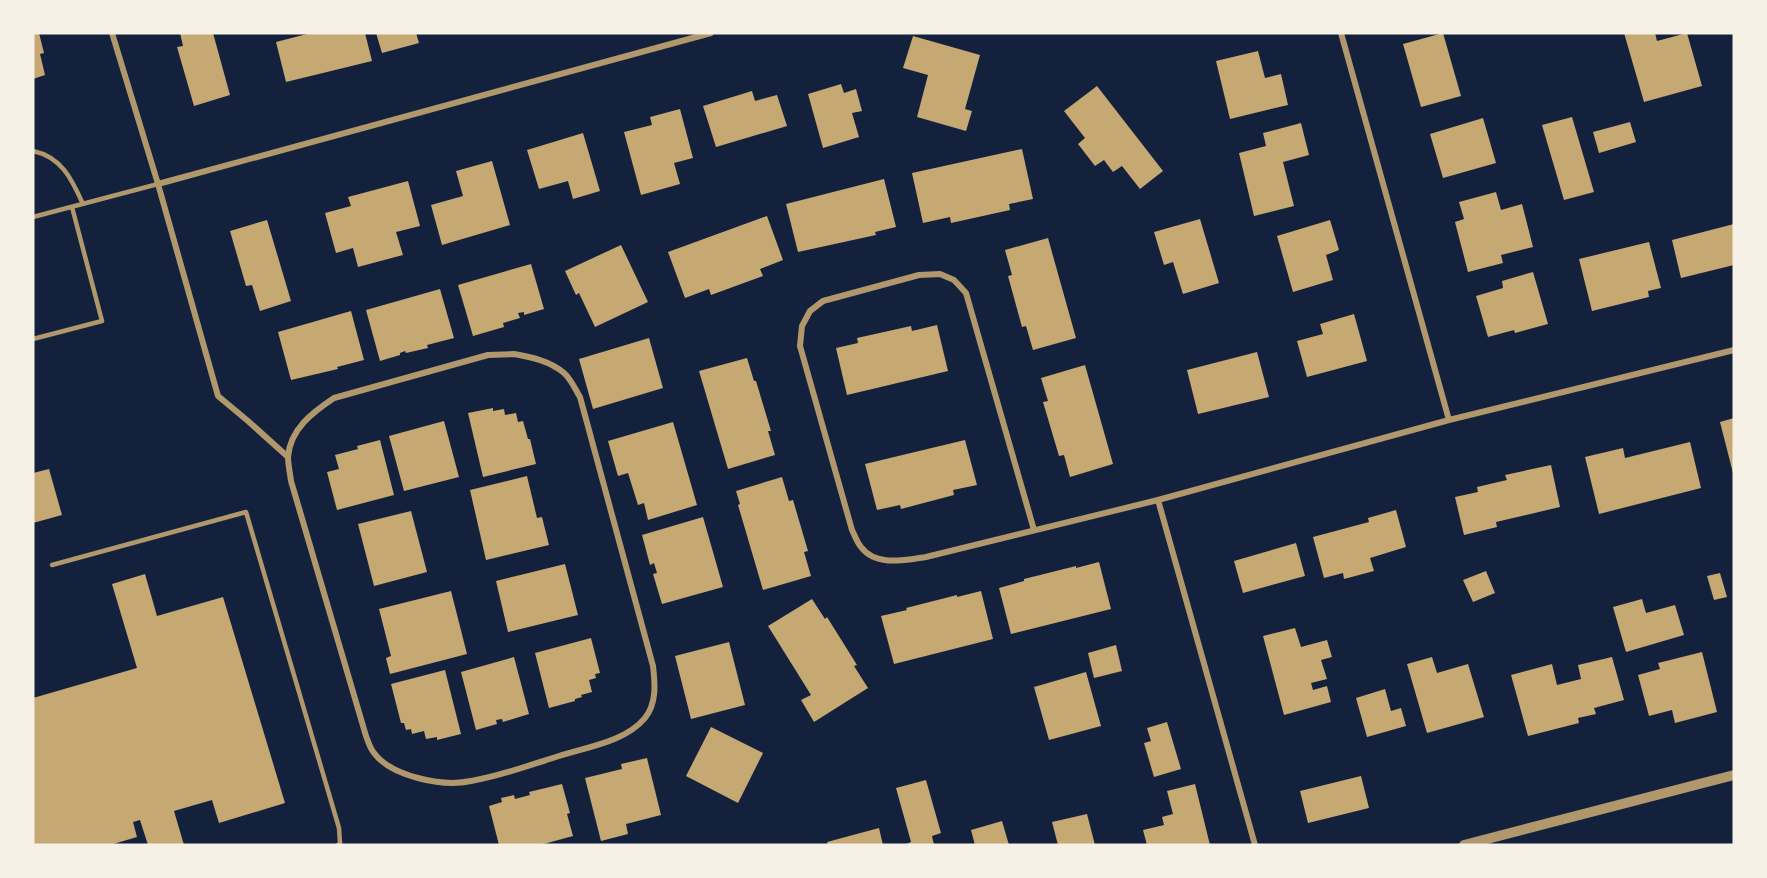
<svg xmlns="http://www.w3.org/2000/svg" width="1767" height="878" font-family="Arial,sans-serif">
<rect width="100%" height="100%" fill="#14213d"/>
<path fill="#c6a872" d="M33 33H39L44 53 40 54 45 75 33 79Z
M180 33H213L230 95 194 106 177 47 183 46Z
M311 33H365L372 61 286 82 276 42Z
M376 33H416L419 43 382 53Z
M1443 33 1461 96 1421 107 1403 44Z
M1624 33H1655L1657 41 1687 33 1702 86 1644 102Z
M913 36 980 55 965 109 972 111 966 131 917 117 928 75 903 68Z
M1258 51 1265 78 1281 74 1288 105 1230 119 1216 61Z
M841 84 844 93 856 89 862 111 852 113 859 137 823 148 808 94Z
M1097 86 1163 171 1140 189 1122 166 1113 172 1104 160 1095 166 1078 144 1085 138 1064 111Z
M752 91 755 101 777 95 787 126 716 147 703 106Z
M680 109 693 158 674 163 680 184 641 195 624 132 652 125 650 117Z
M1572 117 1594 192 1564 200 1542 125Z
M1483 118 1496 163 1443 178 1430 134Z
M1630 122 1636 142 1599 153 1593 132Z
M1301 123 1309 155 1283 162 1294 206 1254 216 1239 153 1266 146 1263 133Z
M583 133 600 191 573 199 568 181 539 189 527 150Z
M1022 149 1033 199 1009 204 1010 210 951 223 950 217 923 223 912 173Z
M492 161 510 225 442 245 431 205 463 196 456 171Z
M884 179 896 227 875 232 876 235 798 252 786 204Z
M408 181 420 226 396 232 403 255 358 267 353 248 336 253 325 213 351 206 348 197Z
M1496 192 1501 210 1522 204 1533 247 1501 255 1503 263 1468 272 1455 222 1464 219 1459 202Z
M767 216 783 260 760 269 763 276 711 295 709 289 685 298 668 252Z
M1200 219 1219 283 1183 294 1173 262 1164 265 1154 232Z
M267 220 291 301 260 311 252 285 246 286 230 231Z
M1330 220 1339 250 1326 255 1333 280 1293 292 1277 236Z
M1734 224V265L1681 278 1672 240Z
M1048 238 1076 338 1033 350 1026 326 1022 327 1008 276 1012 275 1005 250Z
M1649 242 1661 288 1648 291 1649 297 1592 311 1579 259Z
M621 245 648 302 595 327 579 293 576 295 565 271Z
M531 264 544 309 524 315V312L518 313 520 318 503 323 504 327 473 336 458 285Z
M1533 272 1548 324 1515 333 1514 330 1488 337 1476 296 1503 288 1502 281Z
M440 289 454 338 427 345 428 348 406 353 405 351 400 353V355L380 361 366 310Z
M351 311 364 360 337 367 338 369 291 380 278 332Z
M1354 314 1367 361 1307 377 1297 341 1323 334 1320 324Z
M937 325 948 371 847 395 836 348 858 343 857 338 911 326 912 331Z
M649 338 663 388 593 409 579 359Z
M1257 352 1269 397 1198 414 1187 370Z
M747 358 754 381H756L771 431H768L775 455 728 469 699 371Z
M1085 365 1113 464 1070 477 1064 455 1059 456 1043 402 1048 401 1041 378Z
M493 408V411L504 409 505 415 516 413 518 422 523 421 528 439H530L536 464 483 477 468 413Z
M1734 418V473H1733L1720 422Z
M444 421 459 477 404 491 389 436Z
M673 422 697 505 648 520 644 503 638 505 628 473 618 476 608 441Z
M380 440 394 495 337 510 327 472 339 469 335 455 358 449 357 446Z
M965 440 977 485 953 490 954 495 901 509 900 505 877 510 865 464Z
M1690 442 1701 488 1599 514 1585 457 1623 448 1625 458Z
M1551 465 1560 507 1496 522 1497 527 1464 535 1455 497 1478 492 1477 487 1507 480 1505 475Z
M49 469 62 515 33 523V473Z
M527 476 537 518 542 517 549 545 486 560 470 490Z
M782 477 789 501 793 500 808 551 804 552 811 576 763 590 738 505 740 504 736 491Z
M1396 510 1406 547 1370 558 1374 571 1344 579 1343 573 1324 578 1313 537 1369 522 1368 518Z
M411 511 427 572 374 586 358 524Z
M703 517 723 587 662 604 653 574 657 573 654 563 650 565 642 535Z
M1296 543 1305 576 1243 593 1234 561Z
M1099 562 1111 609 1011 634 999 588 1024 581V579L1076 566V568Z
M565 564 578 615 508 632 496 581Z
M1486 571 1495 593 1473 602 1463 580Z
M1720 573 1727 597 1714 600 1707 576Z
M145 574 157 616 223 597 285 803 219 823 212 800 174 811 184 845H148L140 820 133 822 137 837 110 845H33V698L137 668 112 584Z
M451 591 467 654 390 674 386 658 391 656 379 609Z
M981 591 993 639 894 664 881 616 907 610 906 608 957 595V597Z
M812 599 825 619 827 617 857 665 854 666 868 688 814 722 801 700 811 695 768 626Z
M1642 599 1646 613 1675 605 1684 635 1626 652 1613 607Z
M1295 628 1301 647 1327 640 1332 657 1321 660 1327 679 1311 683 1313 690 1327 686 1331 702 1284 715 1263 636Z
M591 638 600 673 595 674 596 678 589 680 592 692 581 695 582 697 575 699V701L549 708 535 653Z
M729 642 745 705 691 719 675 656Z
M1116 645 1122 671 1094 678 1088 653Z
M1702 652 1717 712 1675 723 1672 710 1649 716 1638 675 1660 669 1658 663Z
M514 657 529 714 503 722 502 719 496 720 497 724 476 730 461 672Z
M1432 657 1437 673 1468 664 1484 717 1427 733 1407 664Z
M1612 657 1624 700 1594 708 1596 714 1578 718 1579 723 1528 736 1511 675 1552 664 1557 685 1581 679 1578 665Z
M445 670 461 734 437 740V737L426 739 424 731 412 734 411 729 406 730 404 723H401L391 684Z
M1086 672 1101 726 1049 740 1034 687Z
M1385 689 1391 711 1401 708 1406 726 1367 737 1356 698Z
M1167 722 1181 769 1154 777 1144 743 1151 741 1147 728Z
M711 727 763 753 738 803 686 776Z
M647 758 661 815 626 824 628 834 601 841 585 778 622 769 621 764Z
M1361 776 1369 808 1308 823 1300 791Z
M926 780 941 833 932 836 934 845H904L911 842 896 788Z
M562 784 570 813 567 814 573 836 540 845H499L489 806 502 802 501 798 514 795 515 799 530 795 529 792Z
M1195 784 1210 845H1147L1143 830 1164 825 1162 817 1173 814 1167 791Z
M1087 814 1095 845H1058L1052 822Z
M1002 821 1009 845H975L971 830Z
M879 828 883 845H828L827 842Z"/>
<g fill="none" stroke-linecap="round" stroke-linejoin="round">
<path stroke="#b1986c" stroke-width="4.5" d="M33 151C62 157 72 180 83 204
M33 217 158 184
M33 339 102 321 72 207
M52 565 246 512 339 828 340 843 338 845"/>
<path stroke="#b1986c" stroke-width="6" d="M112 33 158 184 218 396 248 421 288 457
M1341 33 1449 420
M158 184 711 33
M514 354C531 357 550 361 564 373 571 379 575 389 580 397L653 666C655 683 657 703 645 718 625 742 587 747 559 756 530 765 501 776 471 781 443 787 392 777 374 753 370 748 368 741 366 736L291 481C290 473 288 464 288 457 290 429 313 412 334 398L488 355Z
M1158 500 1255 845
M1034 530 966 293 954 280 940 274 919 275 823 301 810 311 802 326 800 346 852 530C855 536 857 542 861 547 876 567 905 560 926 557L1158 500 1449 420 1734 350"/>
<path stroke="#b1986c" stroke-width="10" d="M1464 845 1734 775"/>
</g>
<rect width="1767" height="878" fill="none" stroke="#f6f1e7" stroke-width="69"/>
</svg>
